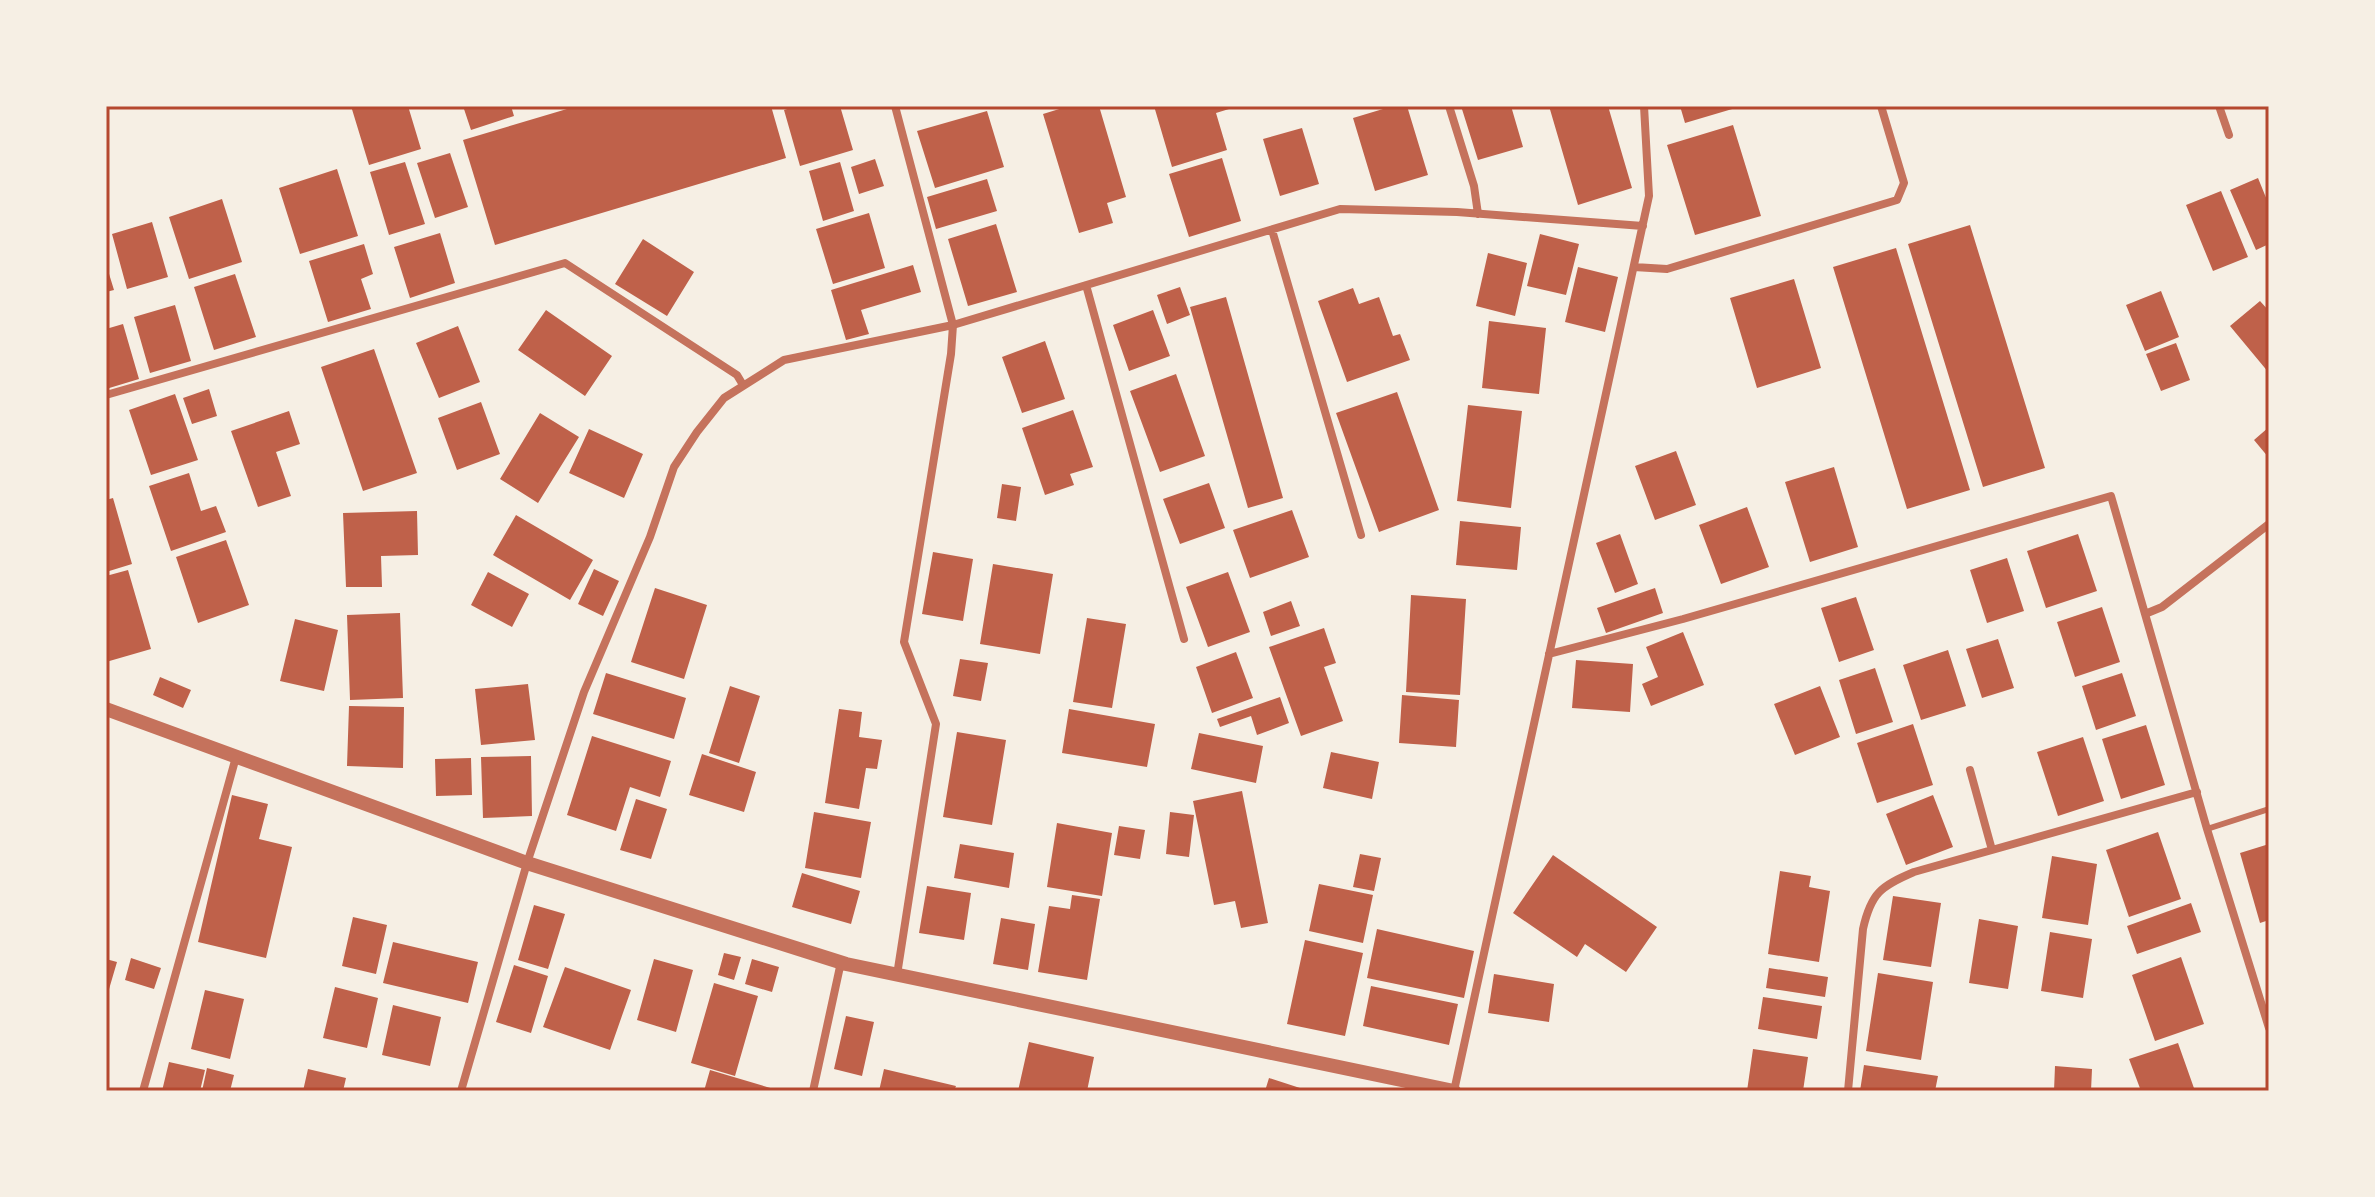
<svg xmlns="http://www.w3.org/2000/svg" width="2375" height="1197" font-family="Quicksand,sans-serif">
<rect width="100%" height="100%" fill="#f6efe4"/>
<path fill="#bf614a" d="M351 106H408L421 149 369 165Z
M463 106H511L514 116 471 130Z
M577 106H771L786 158 495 245 463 140Z
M797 106H840L853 150 800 166 784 110Z
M1069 106H1099L1126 197 1107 203 1113 223 1079 233 1043 114Z
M1154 106H1228L1229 109 1216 113 1227 150 1172 167Z
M1393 106H1407L1428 175 1375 191 1353 118Z
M1461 106H1511L1523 147 1478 160Z
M1549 106H1608L1632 188 1578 205Z
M1680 106H1739V107L1685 123Z
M987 111 1004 167 935 188 917 131Z
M1733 125 1761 216 1695 235 1667 145Z
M1302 128 1319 184 1280 196 1263 139Z
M450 153 468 207 435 218 417 163Z
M1222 158 1241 221 1189 237 1169 174Z
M875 159 884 186 859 194 851 167Z
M405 162 425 224 389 235 370 172Z
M840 162 854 211 823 221 809 171Z
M337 169 358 236 300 254 279 188Z
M2258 178 2269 205V244L2256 250 2230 190Z
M987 179 997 211 936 229 927 197Z
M2221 191 2248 257 2213 271 2186 205Z
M222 199 242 262 189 279 169 217Z
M869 213 885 268 833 284 816 229Z
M152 222 168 277 127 289 112 234Z
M996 224 1017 292 968 306 948 239Z
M1970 225 2045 468 1983 487 1908 244Z
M440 233 455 283 410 298 394 247Z
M1540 234 1579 244 1566 295 1527 286Z
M643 239 694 272 667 316 615 284Z
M364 244 373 274 361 279 371 309 328 322 309 261Z
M1896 248 1970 490 1907 509 1833 267Z
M1488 253 1527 263 1515 316 1476 306Z
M106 264 114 290 106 292Z
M913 265 921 292 861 310 869 334 846 340 831 290Z
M1578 267 1618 277 1605 332 1565 322Z
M235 274 256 337 214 350 194 287Z
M1794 279 1821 368 1757 388 1730 298Z
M1180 287 1190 315 1167 324 1157 295Z
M1353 288 1359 304 1379 297 1393 336 1400 334 1410 360 1347 382 1318 301Z
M2161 291 2179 337 2145 351 2126 305Z
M1226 297 1283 498 1248 508 1190 307Z
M2260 301 2269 311V373L2230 326Z
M175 305 191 361 150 373 134 317Z
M546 310 612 356 585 396 518 350Z
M1153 310 1170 356 1129 371 1113 325Z
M1489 321 1546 328 1539 394 1482 388Z
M123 324 139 379 106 389V329Z
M458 326 480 382 439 398 416 343Z
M1045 341 1065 399 1022 413 1002 357Z
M2176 343 2190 380 2161 391 2146 354Z
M374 349 417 473 363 491 321 367Z
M1176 374 1205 456 1160 472 1130 391Z
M209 389 217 416 192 424 183 398Z
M1397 392 1439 510 1379 532 1336 413Z
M175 394 198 460 151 475 129 410Z
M481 402 500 454 457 470 438 418Z
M1468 405 1522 411 1511 508 1457 501Z
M1073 410 1093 467 1070 474 1074 485 1045 495 1022 428Z
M289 411 300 444 276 452 291 496 258 507 231 431Z
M540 413 579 437 538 503 500 479Z
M2269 427V458L2254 440Z
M589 429 643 454 624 498 569 473Z
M1676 451 1696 505 1655 520 1635 466Z
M1834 467 1858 547 1810 562 1785 482Z
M189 473 201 511 216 506 226 532 171 551 149 486Z
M1209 483 1225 528 1180 544 1163 499Z
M1002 484 1021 487 1016 521 997 518Z
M113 498 132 564 106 572V500Z
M1747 507 1769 567 1721 584 1699 525Z
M1292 510 1309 557 1250 578 1233 530Z
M417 511 418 555 381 556 382 587H346L343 513Z
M516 515 593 560 570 600 493 555Z
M1460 521 1521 527 1517 570 1456 565Z
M1620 534 1638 584 1615 593 1596 543Z
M2078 534 2097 591 2046 608 2027 551Z
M226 540 249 605 198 623 176 557Z
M933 552 973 559 963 621 922 614Z
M2007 558 2024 611 1987 623 1970 570Z
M993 564 1053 574 1040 654 980 644Z
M594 569 619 581 603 616 578 604Z
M128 570 151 649 106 662V576Z
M488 572 529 594 512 627 471 605Z
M1228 572 1250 632 1208 647 1186 587Z
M655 588 707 605 684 679 631 662Z
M1655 588 1663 613 1606 633 1597 608Z
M1411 595 1466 599 1460 695 1406 692Z
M1856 597 1874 650 1839 662 1821 608Z
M1291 601 1300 626 1271 636 1263 612Z
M2102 607 2120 662 2075 677 2057 622Z
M400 613 403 698 350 700 347 615Z
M1087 618 1126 624 1112 708 1073 702Z
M295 619 338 630 324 691 280 681Z
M1324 628 1336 663 1324 667 1343 721 1301 736 1269 647Z
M1683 632 1704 685 1651 706 1642 684 1658 677 1646 647Z
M1998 639 2014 688 1982 698 1966 649Z
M1948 650 1966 706 1921 720 1903 665Z
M1236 652 1253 698 1212 713 1196 667Z
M960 659 988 663 981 701 953 696Z
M1576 660 1633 664 1630 712 1572 708Z
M1875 668 1893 722 1856 734 1839 680Z
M606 673 686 698 674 739 593 714Z
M2122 673 2136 716 2096 730 2082 686Z
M160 677 191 690 183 708 153 695Z
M528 684 535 740 481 745 475 689Z
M730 686 760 696 739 763 709 753Z
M1820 686 1840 737 1795 755 1774 704Z
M1402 695 1459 700 1456 747 1399 743Z
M1280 697 1289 723 1257 735 1251 716 1220 727 1217 719Z
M349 706 404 707 403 768 347 766Z
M839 709 862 712 859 737 882 740 877 769 866 768 859 809 825 803Z
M1069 709 1155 724 1147 767 1062 753Z
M1913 724 1933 785 1877 803 1857 743Z
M2146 725 2165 785 2121 799 2102 739Z
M957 732 1006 740 992 825 943 817Z
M1199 733 1263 746 1256 783 1191 769Z
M592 736 671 761 660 797 630 787 616 831 567 815Z
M2083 737 2104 801 2058 816 2037 752Z
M1331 752 1379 762 1372 799 1323 788Z
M702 754 756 772 744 812 689 795Z
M531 756 532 816 483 818 481 757Z
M471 758 472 795 436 796 435 759Z
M1242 791 1268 923 1241 928 1235 901 1214 905 1193 801Z
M232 795 268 804 259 839 292 847 266 958 198 942Z
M1933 795 1953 847 1906 865 1886 814Z
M636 799 667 809 651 859 620 850Z
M814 812 871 822 861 878 805 868Z
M1170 812 1194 815 1189 857 1166 854Z
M1057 823 1112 833 1102 896 1047 887Z
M1119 826 1145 830 1140 859 1114 855Z
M2158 832 2181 899 2129 917 2106 850Z
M960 844 1014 853 1009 888 954 878Z
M2269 844V920L2260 923 2240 853Z
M1360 854 1381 858 1374 891 1353 887Z
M1553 855 1657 927 1626 972 1585 944 1577 957 1513 913Z
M2052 856 2097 864 2088 925 2042 918Z
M1780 871 1811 876 1809 887 1830 891 1819 962 1768 954Z
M802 873 860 891 851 924 792 907Z
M1319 884 1373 895 1363 943 1309 931Z
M927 886 971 893 964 940 919 933Z
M1072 895 1100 899 1087 980 1038 972 1049 906 1070 909Z
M1893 896 1941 903 1931 967 1883 960Z
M2191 903 2201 932 2137 954 2127 926Z
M534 905 565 914 548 969 518 960Z
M353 917 387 925 376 974 342 966Z
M1001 918 1035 924 1028 970 993 964Z
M1979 919 2018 926 2008 989 1969 983Z
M1377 929 1474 951 1464 998 1367 978Z
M2050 932 2092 939 2083 998 2041 991Z
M1305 940 1363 953 1345 1036 1287 1024Z
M393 942 478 962 468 1003 383 983Z
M724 953 741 957 734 980 718 975Z
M2181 957 2204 1024 2155 1041 2132 975Z
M131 958 161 968 154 989 125 980Z
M106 959 117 962 107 996H106Z
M654 959 693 970 676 1032 637 1020Z
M752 959 779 967 772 992 745 984Z
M514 965 548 976 531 1033 496 1022Z
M565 967 631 990 610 1050 543 1027Z
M1769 968 1828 977 1825 997 1766 988Z
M1878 973 1933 982 1921 1060 1866 1051Z
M1494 974 1554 984 1549 1022 1488 1013Z
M714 983 758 996 735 1076 691 1063Z
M1371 986 1458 1004 1449 1045 1363 1026Z
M335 987 378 998 367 1048 323 1038Z
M205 990 244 999 230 1059 191 1049Z
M1763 997 1822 1006 1817 1039 1758 1029Z
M393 1005 441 1017 430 1066 382 1055Z
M846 1016 874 1022 862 1076 834 1069Z
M1029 1042 1094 1057 1087 1091H1018Z
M2178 1043 2195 1091H2141L2129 1059Z
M1753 1049 1808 1057 1803 1091H1747Z
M169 1062 205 1070 200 1091H162Z
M1864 1065 1938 1076 1935 1091H1860Z
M2055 1066 2092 1069 2091 1091H2054Z
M207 1068 234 1075 230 1091H202Z
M308 1069 346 1078 343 1091H303Z
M884 1069 956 1086 954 1091H879Z
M710 1070 777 1090V1091H704Z
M1269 1078 1300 1088 1299 1091H1265Z"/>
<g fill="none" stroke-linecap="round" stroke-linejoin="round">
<path stroke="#c5725c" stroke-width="6" d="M2207 829 2269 809"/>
<path stroke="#c5725c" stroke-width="8" d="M895 106 953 325 951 354 904 642 936 724 897 975
M1449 106 1474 186 1478 214
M2219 106 2229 135
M1272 230 1361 535
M1634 267 1667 269 1897 200 1904 183 1881 106
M1086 285 1184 639
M106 395 565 263 737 375 743 385
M2145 614 2162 607 2269 524
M1549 654 1683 619 2111 496 2207 829 2269 1028
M1970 770 1992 850
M143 1091 236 757
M461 1091 527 863 584 692 650 537 674 467 697 432 724 398 784 360 953 325 1340 209 1457 212 1643 226
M813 1091 841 962
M1454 1091 1649 196 1644 106
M1848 1091 1863 929C1871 893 1881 886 1914 872L2197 792"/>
<path stroke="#c5725c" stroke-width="14" d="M106 709 527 863 846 964 1454 1091"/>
</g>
<rect width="2375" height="1197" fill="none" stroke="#f6efe4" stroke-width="216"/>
<rect x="108" y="108" width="2159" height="981" fill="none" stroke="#b5482f" stroke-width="3"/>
</svg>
